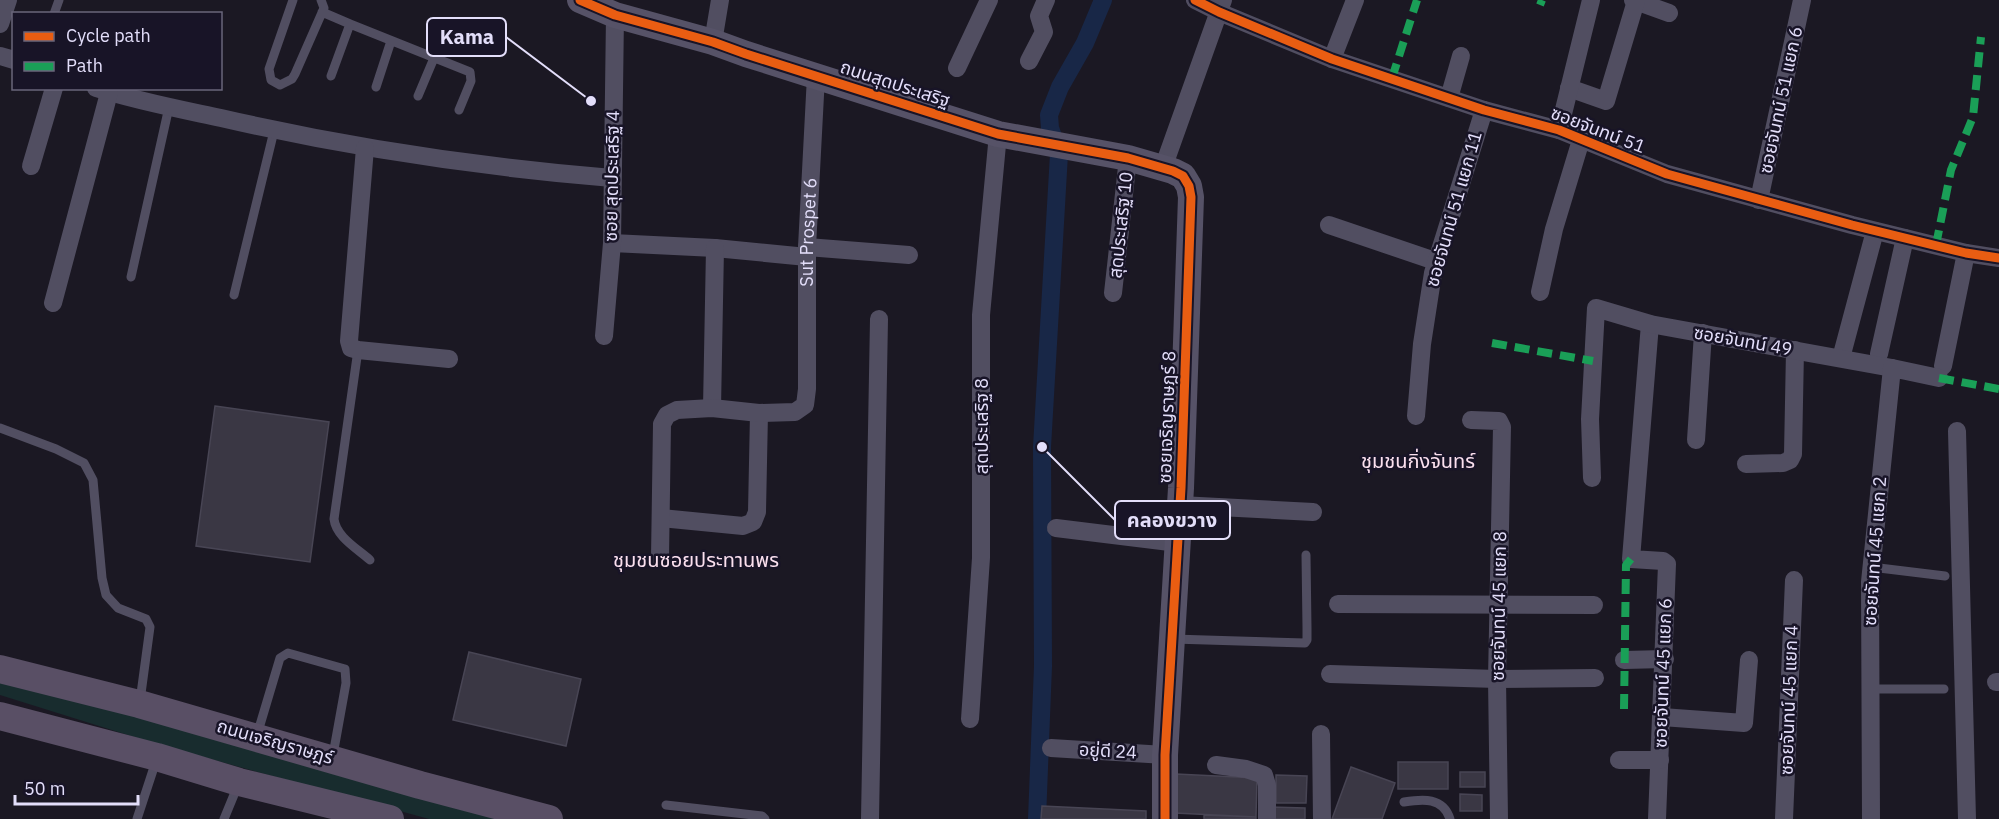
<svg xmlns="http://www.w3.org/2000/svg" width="1999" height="819" font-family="'IBM Plex Sans','Noto Sans Thai',sans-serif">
<rect width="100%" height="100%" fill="#1b1823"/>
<path fill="#182c2e" d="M0 677 508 819H429L163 746 0 695Z"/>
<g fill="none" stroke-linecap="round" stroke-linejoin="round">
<path stroke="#182747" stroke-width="18" d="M1037 819 1043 666 1042 447 1059 154 1050 128 1049 115 1060 87 1085 43 1103 0"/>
</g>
<path fill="#3a3744" stroke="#484554" stroke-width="1.5" d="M215 406 329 422 310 562 196 546Z
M469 652 581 679 566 746 453 720Z
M1398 762H1448V789H1398Z
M1351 767 1395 783 1382 819H1332Z
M1460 772H1485V787H1460Z
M1176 774 1257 778 1256 817 1175 813Z
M1276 775 1307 776 1306 803H1276Z
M1460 794 1482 795V811H1460Z
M1042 806 1146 811V819H1041Z
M1270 807 1305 808V819H1270Z
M1204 815 1256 817V819H1204Z"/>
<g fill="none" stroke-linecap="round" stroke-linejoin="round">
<path stroke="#514e61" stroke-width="9" d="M293 0 269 69 271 80 280 85 292 79 295 74 324 8 321 0
M322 12 350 24 331 76
M54 14 59 0
M350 24 470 72 471 81 459 110
M376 87 391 41
M418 96 434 58
M131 277 169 107
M234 295 274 131
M358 350 334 519C336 537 358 549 370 560
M0 428 56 449 84 463 93 480 102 578 106 595 118 608 146 619 150 627 140 701
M1871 567 1945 576
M1173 639 1305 643 1307 640V628L1306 555
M1870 689H1944
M257 735 280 658 288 653 345 669 346 683 333 755
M1404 802C1423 799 1443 797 1450 819
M666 805 762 816 765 819
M137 819 156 761
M224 819 238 785"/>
<g stroke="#514e61" stroke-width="18">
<path d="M1195 0 1219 12 1332 59 1484 110 1559 130 1667 174 1852 225 1966 253 1999 258"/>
<path d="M1633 0 1669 13"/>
<path d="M0 24 8 0"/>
<path d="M713 42 720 0"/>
<path d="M0 56 14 60"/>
<path d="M1332 59 1355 0"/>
<path d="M1029 61 1044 32 1039 16 1046 0"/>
<path d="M957 68 989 0"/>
<path d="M96 88C137 101 179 109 221 118 351 148 479 167 612 178"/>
<path d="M1569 88 1606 101 1636 1"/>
<path d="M1449 98 1461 56"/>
<path d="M1559 130 1591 0"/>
<path d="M365 148 349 341 351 348 358 350 449 359"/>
<path d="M31 166 54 88"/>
<path d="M1163 168 1223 0"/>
<path d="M1759 200 1802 0"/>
<path d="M1329 225 1435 261"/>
<path d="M612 243 715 248 807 257"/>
<path d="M807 247 909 255"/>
<path d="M1540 292 1554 229 1581 140"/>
<path d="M1113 293 1128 158"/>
<path d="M53 303 109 93"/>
<path d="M1650 324 1631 559 1663 561 1667 564 1657 819"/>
<path d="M604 336 612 243 615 15"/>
<path d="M1879 354 1905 238"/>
<path d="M1841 358 1875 231"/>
<path d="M1943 366 1966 253"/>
<path d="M712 408 715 248"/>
<path d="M1416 416 1422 344 1433 273 1484 110"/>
<path d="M1471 420 1499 421 1502 427 1497 679 1499 819"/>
<path d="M1957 431 1967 819"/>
<path d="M1696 440 1703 333"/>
<path d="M1746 464 1783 463 1790 460 1793 454 1795 350"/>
<path d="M1592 478 1590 419 1596 308 1650 324 1892 368"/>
<path d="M1180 505 1313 512"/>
<path d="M661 518 743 526 753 522 757 512 759 413"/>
<path d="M1056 528 1178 543"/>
<path id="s1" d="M660 558 662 424 667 415 677 410 712 408 759 413 795 412 805 405 807 389V247L816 76"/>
<path d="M1338 604 1594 605"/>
<path d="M1624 660 1665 659"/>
<path d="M1330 674 1497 679 1595 678"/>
<path d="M1996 682H1999"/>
<path d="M1662 717 1744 723 1749 660"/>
<path d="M970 719 981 558V315L998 134"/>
<path d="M1321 734 1322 819"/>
<path d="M1051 748 1165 755"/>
<path d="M1619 760H1660"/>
<path d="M1216 765 1246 769 1264 775 1267 785V819"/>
<path d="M870 819 879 319"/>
<path d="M1784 819 1794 580"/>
<path d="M1871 819 1870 582 1892 368 1939 378"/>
</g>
<path stroke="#565267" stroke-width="26" d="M580 0 615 15 713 42 746 54 998 134 1128 158 1173 171 1183 176 1189 186 1191 197 1181 488 1165 755V819"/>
<path stroke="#594f65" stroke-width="28" d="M0 669 139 704 420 785 549 819
M0 716 157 757 239 782 390 819"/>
<path stroke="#1a9f57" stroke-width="8" stroke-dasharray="15 8" stroke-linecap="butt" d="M1540 5 1542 0
M1392 78 1417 0
M1936 245 1951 170 1973 117 1981 37
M1492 343 1593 361
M1939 378 1999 389
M1624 709 1626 565 1631 559"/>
<g stroke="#181427" stroke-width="13">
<path id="cycleway" d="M580 0 615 15 713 42 746 54 998 134 1128 158 1173 171 1183 176 1189 186 1191 197 1181 488 1165 755V819
M1195 0 1219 12 1332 59 1484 110 1559 130 1667 174 1852 225 1966 253 1999 258"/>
</g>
<use href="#cycleway" stroke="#e95d12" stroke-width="9"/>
</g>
<g text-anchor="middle" stroke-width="5" stroke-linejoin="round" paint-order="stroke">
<g font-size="18" fill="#e3defa" stroke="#181427">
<text transform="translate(895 84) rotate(18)" y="6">ถนนสุดประเสริฐ</text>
<text transform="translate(1781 100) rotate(-78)" y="6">ซอยจันทน์ 51 แยก 6</text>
<text transform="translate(1598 130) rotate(21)" y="6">ซอยจันทน์ 51</text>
<text transform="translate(612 176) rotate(-89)" y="6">ซอย สุดประเสริฐ 4</text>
<text transform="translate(1454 209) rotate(-74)" y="6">ซอยจันทน์ 51 แยก 11</text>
<text transform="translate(1121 225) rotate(-84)" y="6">สุดประเสริฐ 10</text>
<text dy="6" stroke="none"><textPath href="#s1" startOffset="459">Sut Prospet 6</textPath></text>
<text transform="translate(1743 341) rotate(10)" y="6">ซอยจันทน์ 49</text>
<text transform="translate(1167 417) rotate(-88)" y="6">ซอยเจริญราษฎร์ 8</text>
<text transform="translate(982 426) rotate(-90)" y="6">สุดประเสริฐ 8</text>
<text transform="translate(1875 551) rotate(-86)" y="6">ซอยจันทน์ 45 แยก 2</text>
<text transform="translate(1499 606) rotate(-89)" y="6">ซอยจันทน์ 45 แยก 8</text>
<text transform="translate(1663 673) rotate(-88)" y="6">ซอยจันทน์ 45 แยก 6</text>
<text transform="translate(1789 700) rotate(-88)" y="6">ซอยจันทน์ 45 แยก 4</text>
<text transform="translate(275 742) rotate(16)" y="6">ถนนเจริญราษฎร์</text>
<text transform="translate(1108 751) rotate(3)" y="6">อยู่ดี 24</text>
</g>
<g font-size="20" fill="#fbe0ef" stroke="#181427">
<text x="1418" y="468">ชุมชนกิ่งจันทร์</text>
<text x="696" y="567">ชุมชนซอยประทานพร</text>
</g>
</g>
<path fill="none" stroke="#e3defa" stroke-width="2" d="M591 101L506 37M1042 447L1115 520"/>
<g fill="#e3defa" stroke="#181427" stroke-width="2">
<circle cx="591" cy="101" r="6"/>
<circle cx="1042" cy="447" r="6"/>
</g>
<g fill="#181427" stroke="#e3defa" stroke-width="2">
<rect x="427" y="18" width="79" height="38" rx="6"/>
<rect x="1115" y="501" width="115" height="38" rx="6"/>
</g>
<g font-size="20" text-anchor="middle" font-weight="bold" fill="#e3defa">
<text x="467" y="44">Kama</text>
<text x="1172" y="527">คลองขวาง</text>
</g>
<rect x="12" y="12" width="210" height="78" fill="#181427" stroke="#69657b" stroke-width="1.5"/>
<rect x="24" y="32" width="30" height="9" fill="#e95d12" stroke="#69657b" stroke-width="1.5"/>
<text x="66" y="42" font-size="18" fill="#e3defa">Cycle path</text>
<rect x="24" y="62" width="30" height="9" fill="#1a9f57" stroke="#69657b" stroke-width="1.5"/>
<text x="66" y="72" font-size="18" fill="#e3defa">Path</text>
<path d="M15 795v9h123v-9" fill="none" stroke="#e3defa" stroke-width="3"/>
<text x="24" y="795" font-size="18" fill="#e3defa" stroke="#181427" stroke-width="4.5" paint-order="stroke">50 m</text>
</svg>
